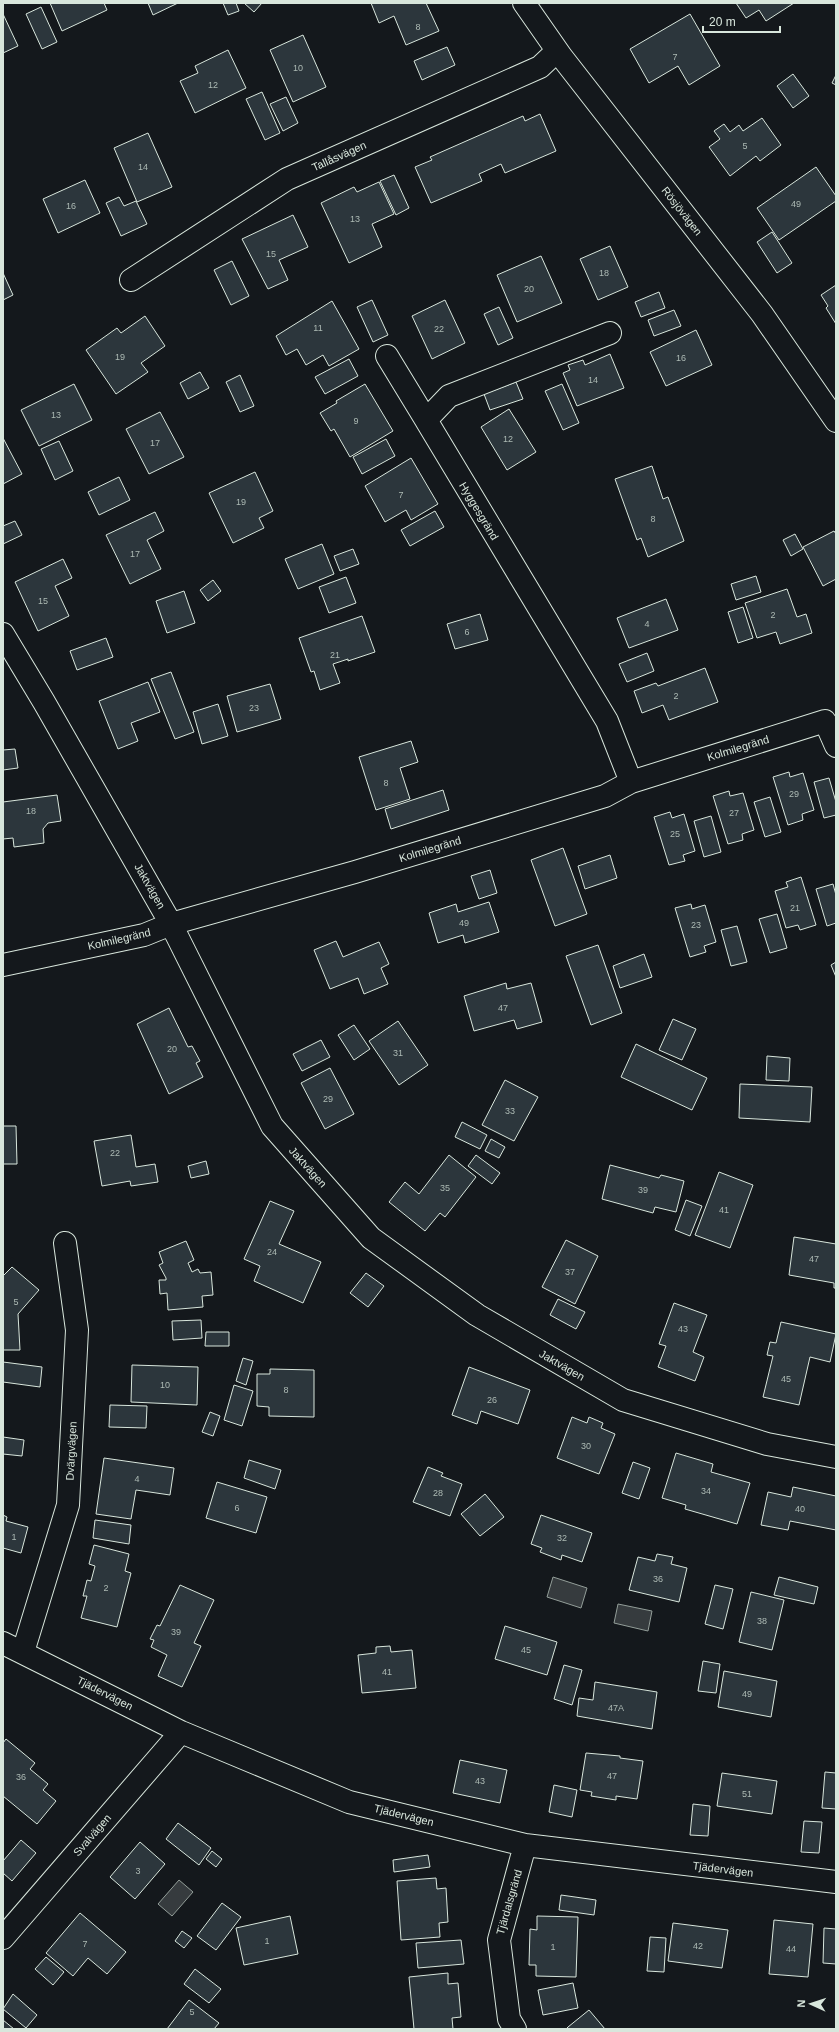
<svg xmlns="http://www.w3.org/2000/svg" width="839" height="2032" font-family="Arial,sans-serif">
<rect width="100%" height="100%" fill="#14181c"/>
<path fill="#363b3e" stroke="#939e99" d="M553 1577 587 1588 581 1608 547 1597Z
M618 1604 652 1611 648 1631 614 1623Z
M179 1880 193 1892 172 1916 158 1904Z"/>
<path fill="#2c363c" stroke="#d8e6dc" d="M50 3H104L107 10 62 31Z
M148 3H178L153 15Z
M223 3H236L239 11 228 15Z
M244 3H262L254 12Z
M371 3H426L439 31 406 45 394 16 379 23Z
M736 3H794L766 21 759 10 746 18Z
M41 7 57 42 42 49 26 14Z
M3 14 18 46 3 53Z
M690 14 720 66 689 85 678 66 649 83 630 49Z
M303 35 326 87 293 102 270 50Z
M447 47 455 65 422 80 414 61Z
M228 50 246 88 195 113 180 81 198 73 195 66Z
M793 74 809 96 793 108 777 86Z
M836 75V85L832 83Z
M262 92 280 133 265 140 246 99Z
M286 97 298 123 283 131 270 104Z
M540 114 556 151 505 173 501 164 479 174 482 181 431 203 415 167 432 160 430 157 523 116 525 121Z
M762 118 781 145 760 161 756 156 730 176 709 147 720 139 714 131 724 124 730 132 739 125 743 131Z
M148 133 172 187 137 202 114 148Z
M816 167 836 196V201L779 240 757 208Z
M394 175 409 208 396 215 380 181Z
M85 180 100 213 58 233 43 199Z
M379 182 394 214 372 224 382 247 349 263 321 203 354 187 357 192Z
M119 197 124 206 136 201 147 224 121 236 106 203Z
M293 215 308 247 279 260 288 280 268 289 242 239Z
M772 232 792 263 777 273 757 242Z
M610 246 628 287 598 300 580 259Z
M541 256 562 303 517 322 497 275Z
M232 261 249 296 231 305 214 270Z
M3 273 13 295 3 300Z
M836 285V324L826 308 828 306 821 295Z
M659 292 665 308 641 317 635 302Z
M372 300 388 335 373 342 357 307Z
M445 300 465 343 432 359 412 316Z
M332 301 359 349 329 366 323 355 306 365 297 349 286 355 276 336Z
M499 307 513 338 498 345 484 314Z
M674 310 681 326 654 336 648 320Z
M145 316 165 346 141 363 148 372 116 394 86 350 117 328 121 333Z
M696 330 712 365 666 386 650 352Z
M610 354 624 388 577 406 563 373 570 370 568 365 583 360 585 365Z
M349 359 358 376 325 394 315 377Z
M200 372 209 388 188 399 180 383Z
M240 375 254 406 240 412 226 382Z
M516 382 523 399 490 410 484 394Z
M74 384 92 420 39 446 21 410Z
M365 384 393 431 350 457 334 429 331 431 320 413 337 403 336 401Z
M562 384 579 423 563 430 545 391Z
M509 409 536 452 507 470 481 427Z
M160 412 184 457 149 474 126 429Z
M3 438 22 474 3 484Z
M386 439 395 456 362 474 353 457Z
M59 441 73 471 55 480 41 449Z
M411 458 438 504 411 520 406 510 385 522 365 486Z
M652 466 663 499 668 497 684 541 648 557 641 538 637 540 615 479Z
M255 472 273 511 259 518 264 528 233 543 209 493Z
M119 477 130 500 99 515 88 492Z
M435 511 444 527 410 546 401 530Z
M155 512 164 531 147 540 161 569 130 584 106 535Z
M15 521 22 535 3 544V526Z
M834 531 836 534V579L823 586 803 547Z
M795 534 803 549 791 556 783 540Z
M322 544 334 574 298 589 285 559Z
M353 549 359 564 340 571 334 556Z
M63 559 72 578 55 586 69 616 38 631 15 582Z
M756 576 761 592 736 600 731 584Z
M346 577 356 603 329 613 319 587Z
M213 580 221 591 208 601 200 590Z
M787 589 797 617 806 614 812 633 780 644 776 632 757 638 745 603Z
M184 591 195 623 167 633 156 601Z
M666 599 678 630 629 648 617 618Z
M743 607 753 638 738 643 728 612Z
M480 614 488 640 455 649 447 624Z
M362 616 375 652 348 661V659L333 664 340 683 320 690 314 671 311 672 299 638Z
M106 638 113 657 77 670 70 651Z
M647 653 654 671 627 682 619 664Z
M705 668 718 702 669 720 663 705 642 713 634 691 656 683 658 686Z
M171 672 194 732 175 739 151 679Z
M148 682 160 712 131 723 138 741 118 749 99 701Z
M270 684 281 719 237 732 227 696Z
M218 704 228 736 202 744 193 712Z
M411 741 418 762 400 768 410 799 376 810 359 757Z
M15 749 18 768 3 770V750Z
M789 772 790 777 803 773 814 810 802 814 803 820 788 825 773 777Z
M829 778 836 802V815L824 818 814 782Z
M443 790 449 810 391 829 385 809Z
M729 791 730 796 743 793 754 830 742 834 743 840 728 844 713 796Z
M57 795 61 821 48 823 43 829 44 843 14 847 13 838 3 839V802Z
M770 797 781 832 765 837 754 802Z
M670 812 672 818 684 814 695 851 683 855 685 861 669 865 654 817Z
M711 816 721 852 704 857 694 821Z
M563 848 587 914 555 926 531 860Z
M610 855 617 878 585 889 578 866Z
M490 870 497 893 479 899 471 876Z
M801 877 816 925 800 930 798 925 786 928 775 891 788 887 786 882Z
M833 884 836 895V923L827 926 816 889Z
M489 902 499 932 465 943 463 935 438 943 429 913 456 904 458 912Z
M691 904 692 909 705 905 716 942 704 946 706 952 690 957 675 908Z
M777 914 787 948 770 953 759 919Z
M737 926 747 962 731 966 721 930Z
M336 941 343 957 379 942 389 964 381 968 388 984 364 994 358 978 330 989 314 950Z
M598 945 622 1013 591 1025 566 956Z
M644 954 652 977 620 988 613 966Z
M836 962V977L831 965Z
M506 983 507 989 531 983 542 1022 517 1029 514 1020 474 1031 464 996Z
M169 1008 188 1047 192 1046 200 1061 196 1063 203 1077 169 1094 137 1024Z
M673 1019 696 1029 682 1060 659 1050Z
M398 1021 428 1065 399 1085 369 1041Z
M354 1025 370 1049 354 1060 338 1035Z
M321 1040 330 1057 302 1071 293 1054Z
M636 1044 707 1078 692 1110 621 1077Z
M767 1056 790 1058 789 1081 766 1080Z
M330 1068 354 1114 325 1129 301 1083Z
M505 1080 538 1097 514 1141 482 1125Z
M740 1084 812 1087 810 1122 739 1118Z
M462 1122 487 1135 480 1149 455 1137Z
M3 1126H16L17 1164H3Z
M131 1135 136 1167 155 1164 158 1182 131 1186 130 1181 102 1186 94 1141Z
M491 1139 505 1147 499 1158 485 1151Z
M449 1155 476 1177 445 1217 440 1213 425 1231 389 1202 405 1182 419 1194Z
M476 1155 500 1173 492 1184 468 1166Z
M206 1161 209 1174 191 1178 188 1166Z
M610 1165 659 1178 661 1175 684 1181 676 1212 655 1207 653 1213 602 1199Z
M719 1172 753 1185 730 1248 695 1235Z
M686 1200 702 1206 690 1236 675 1230Z
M270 1201 294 1211 279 1244 321 1262 303 1303 254 1281 260 1266 244 1259Z
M794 1237 836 1244V1288H834V1283L789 1275Z
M566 1240 598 1256 575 1304 542 1287Z
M186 1241 194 1260 188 1263 192 1272 198 1269 200 1273 211 1272 213 1295 202 1296 203 1307 168 1310 167 1293 160 1294 159 1280H166V1278L159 1265 163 1263 159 1252Z
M12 1267 39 1290 18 1314 20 1350H3V1276Z
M366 1273 384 1286 368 1307 350 1293Z
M558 1299 585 1312 576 1329 550 1315Z
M674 1303 707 1315 693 1352 704 1357 695 1381 658 1367 666 1346 659 1344Z
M201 1320 202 1338 173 1340 172 1321Z
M781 1322 836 1334 830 1362 810 1357 799 1405 763 1397 773 1356 767 1355 770 1342 776 1343Z
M206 1332H229V1346H205Z
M243 1358 253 1361 246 1385 236 1381Z
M3 1362 42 1367 40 1387 3 1382Z
M132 1365 198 1367 197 1405 131 1402Z
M469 1367 530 1390 518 1424 481 1411 477 1424 452 1415Z
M270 1369 314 1370V1417L269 1416V1407L257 1406V1374H270Z
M234 1385 253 1391 242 1426 224 1420Z
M110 1405 147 1406 146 1428 109 1427Z
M210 1412 220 1416 213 1436 202 1432Z
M572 1417 587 1423 589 1417 603 1423 601 1428 615 1434 599 1474 557 1458Z
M3 1437 24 1440 22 1456 3 1454Z
M676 1453 713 1464 711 1472 750 1483 737 1524 685 1509 686 1505 662 1498Z
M104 1458 174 1468 170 1495 136 1490 131 1519 96 1514Z
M249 1460 281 1470 275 1489 244 1478Z
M633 1462 650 1468 639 1499 622 1493Z
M428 1467 443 1473 441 1476 462 1484 450 1516 413 1502Z
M217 1482 267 1497 256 1533 206 1518Z
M793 1487 836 1496V1530L790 1521 788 1530 761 1525 768 1492 791 1497Z
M485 1494 504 1517 480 1536 461 1514Z
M3 1515 7 1517 6 1521 28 1527 21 1553 3 1548Z
M541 1515 592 1533 582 1562 562 1555 561 1560 540 1552 542 1548 531 1544Z
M95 1520 131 1525 129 1544 93 1538Z
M94 1545 129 1554 125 1571 131 1573 117 1627 81 1618 87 1596H83L87 1580 91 1581 95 1566 89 1564Z
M657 1554 673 1557 671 1564 687 1568 679 1602 629 1590 638 1557 655 1561Z
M779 1577 818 1587 814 1604 774 1595Z
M180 1585 214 1600 194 1643 201 1646 182 1687 158 1676 167 1655 151 1647 154 1640 150 1639 157 1625 160 1626Z
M715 1585 733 1589 723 1629 705 1624Z
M751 1592 784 1600 772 1650 739 1642Z
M505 1626 557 1642 547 1675 495 1659Z
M390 1646 391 1652 412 1650 416 1688 362 1693 358 1655 376 1653V1647Z
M703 1661 720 1664 716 1693 698 1691Z
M564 1665 582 1670 572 1705 554 1699Z
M724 1671 777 1681 771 1717 718 1707Z
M595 1682 657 1692 652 1729 577 1716 579 1698 593 1700Z
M6 1739 35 1763 30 1769 48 1784 43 1790 56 1801 37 1824 3 1796V1743Z
M586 1753 620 1756V1758L643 1761 637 1799 616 1796V1800L591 1796 592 1792 580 1790Z
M460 1760 507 1770 500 1803 453 1793Z
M825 1772 836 1773V1809L822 1808Z
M722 1773 777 1781 772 1814 717 1806Z
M554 1785 577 1790 572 1817 549 1812Z
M693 1804 710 1806 708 1836 690 1835Z
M804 1821 822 1822 819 1853 801 1852Z
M178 1823 211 1848 199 1865 166 1839Z
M21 1840 36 1853 12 1881 3 1873V1861Z
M140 1842 165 1864 135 1899 110 1877Z
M212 1851 222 1859 216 1867 206 1859Z
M428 1855 430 1867 394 1872 393 1860Z
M436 1878 437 1889 446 1888 448 1922 439 1923 440 1937 401 1940 397 1881Z
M561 1895 596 1900 594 1915 559 1910Z
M222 1903 241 1917 216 1950 197 1936Z
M80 1913 126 1952 107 1974 88 1958 73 1976 46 1953Z
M290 1916 298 1954 244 1965 236 1928Z
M537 1916 578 1917 576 1977 536 1976V1965H529L530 1929 537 1930Z
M774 1920 813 1924 808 1977 769 1974Z
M673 1923 728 1930 722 1968 668 1961Z
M824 1928 836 1929V1964L823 1963Z
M182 1931 192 1938 184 1948 175 1941Z
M650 1937 666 1938 664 1972 647 1971Z
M461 1940 464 1964 418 1968 416 1943Z
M46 1957 64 1972 53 1985 35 1969Z
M195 1969 221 1989 209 2003 184 1984Z
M448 1973V1984L458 1983 461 2017 452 2018 453 2029H414L409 1977Z
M573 1983 578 2008 543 2015 538 1990Z
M13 1994 37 2015 26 2028 3 2009Z
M189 2000 219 2023 214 2029H167Z
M589 2010 605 2029H566L568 2027Z
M3 2020 14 2029H3Z"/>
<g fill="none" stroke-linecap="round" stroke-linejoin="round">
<g stroke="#d8e6dc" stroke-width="24">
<path id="minor" d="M524 3 561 56 762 314 836 421
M131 280 287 179 540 67 557 51
M610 333 449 396 426 420 607 721 631 782
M387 356 426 420
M3 634 44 702 171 924 272 1126 371 1238 477 1315 623 1400 767 1444 836 1457
M3 965 144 935 171 924 355 872 605 796 631 782 825 721 836 746
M3 1643 181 1732 349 1802 525 1845 836 1882
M23 1652 68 1505 77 1330 65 1243
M3 1938 181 1732
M515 2029 509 2019 499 1940 525 1845"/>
</g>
<use href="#minor" stroke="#14181c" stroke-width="22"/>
</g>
<g text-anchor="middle" stroke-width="3" stroke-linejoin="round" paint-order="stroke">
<g font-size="9" fill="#adbab4">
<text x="418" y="30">8</text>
<text x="675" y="60">7</text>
<text x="298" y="71">10</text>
<text x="213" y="88">12</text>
<text x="745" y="149">5</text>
<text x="143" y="170">14</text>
<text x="796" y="207">49</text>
<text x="71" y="209">16</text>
<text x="355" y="222">13</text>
<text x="271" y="257">15</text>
<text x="604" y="276">18</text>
<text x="529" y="292">20</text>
<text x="318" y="331">11</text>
<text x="439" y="332">22</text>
<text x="120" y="360">19</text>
<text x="681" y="361">16</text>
<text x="593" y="383">14</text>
<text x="56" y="418">13</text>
<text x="356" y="424">9</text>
<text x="508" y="442">12</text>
<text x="155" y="446">17</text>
<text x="401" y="498">7</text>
<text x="241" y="505">19</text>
<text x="653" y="522">8</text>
<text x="135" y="557">17</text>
<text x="43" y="604">15</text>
<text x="773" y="618">2</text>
<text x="647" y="627">4</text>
<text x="467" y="635">6</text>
<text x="335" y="658">21</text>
<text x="676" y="699">2</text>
<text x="254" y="711">23</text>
<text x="386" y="786">8</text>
<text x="794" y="797">29</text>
<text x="31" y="814">18</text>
<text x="734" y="816">27</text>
<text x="675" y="837">25</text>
<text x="795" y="911">21</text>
<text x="464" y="926">49</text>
<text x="696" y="928">23</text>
<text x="503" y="1011">47</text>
<text x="172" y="1052">20</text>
<text x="398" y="1056">31</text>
<text x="328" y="1102">29</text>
<text x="510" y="1114">33</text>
<text x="115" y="1156">22</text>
<text x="445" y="1191">35</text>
<text x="643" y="1193">39</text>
<text x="724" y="1213">41</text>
<text x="272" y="1255">24</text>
<text x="814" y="1262">47</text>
<text x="570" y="1275">37</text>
<text x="16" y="1305">5</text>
<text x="683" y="1332">43</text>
<text x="786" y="1382">45</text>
<text x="165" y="1388">10</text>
<text x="286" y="1393">8</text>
<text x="492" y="1403">26</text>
<text x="586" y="1449">30</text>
<text x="137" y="1482">4</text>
<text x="706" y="1494">34</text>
<text x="438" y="1496">28</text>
<text x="237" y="1511">6</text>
<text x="800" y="1512">40</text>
<text x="14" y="1540">1</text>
<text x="562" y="1541">32</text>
<text x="658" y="1582">36</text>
<text x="106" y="1591">2</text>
<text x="762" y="1624">38</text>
<text x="176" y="1635">39</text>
<text x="526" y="1653">45</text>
<text x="387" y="1675">41</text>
<text x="747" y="1697">49</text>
<text x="616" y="1711">47A</text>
<text x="612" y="1779">47</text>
<text x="21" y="1780">36</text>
<text x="480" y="1784">43</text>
<text x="747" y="1797">51</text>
<text x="138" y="1874">3</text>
<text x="267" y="1944">1</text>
<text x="85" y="1947">7</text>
<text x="698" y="1949">42</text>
<text x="553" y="1950">1</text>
<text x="791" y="1952">44</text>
<text x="192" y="2015">5</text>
</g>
<g font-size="11" fill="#d8e6dc" stroke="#14181c">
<text transform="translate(339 156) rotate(-24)" y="4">Tallåsvägen</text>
<text transform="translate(682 211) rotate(52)" y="4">Rösjövägen</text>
<text transform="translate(479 511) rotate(59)" y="4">Hyggesgränd</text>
<text transform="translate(738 748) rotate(-17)" y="4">Kolmilegränd</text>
<text transform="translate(430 849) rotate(-17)" y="4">Kolmilegränd</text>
<text transform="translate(150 886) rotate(60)" y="4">Jaktvägen</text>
<text transform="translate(119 939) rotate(-13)" y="4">Kolmilegränd</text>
<text transform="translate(308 1167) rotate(48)" y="4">Jaktvägen</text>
<text transform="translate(562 1365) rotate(30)" y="4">Jaktvägen</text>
<text transform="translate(71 1451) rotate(-87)" y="4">Dvärgvägen</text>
<text transform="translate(105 1693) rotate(27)" y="4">Tjädervägen</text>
<text transform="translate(404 1815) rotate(14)" y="4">Tjädervägen</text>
<text transform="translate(92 1835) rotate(-49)" y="4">Svalvägen</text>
<text transform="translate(723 1869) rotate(7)" y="4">Tjädervägen</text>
<text transform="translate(509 1902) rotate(-74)" y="4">Tjärdalsgränd</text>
</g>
</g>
<rect width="839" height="2032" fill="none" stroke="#d8e6dc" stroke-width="8"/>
<g transform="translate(811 2004) rotate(273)" stroke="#14181c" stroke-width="3" paint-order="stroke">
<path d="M0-3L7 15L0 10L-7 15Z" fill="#d8e6dc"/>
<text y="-6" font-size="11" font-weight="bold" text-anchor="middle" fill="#d8e6dc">N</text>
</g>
<path d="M703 26v6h77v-6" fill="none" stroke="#d8e6dc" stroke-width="2"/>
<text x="709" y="26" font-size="12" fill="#d8e6dc" stroke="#14181c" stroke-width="3" paint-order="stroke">20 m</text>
</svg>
